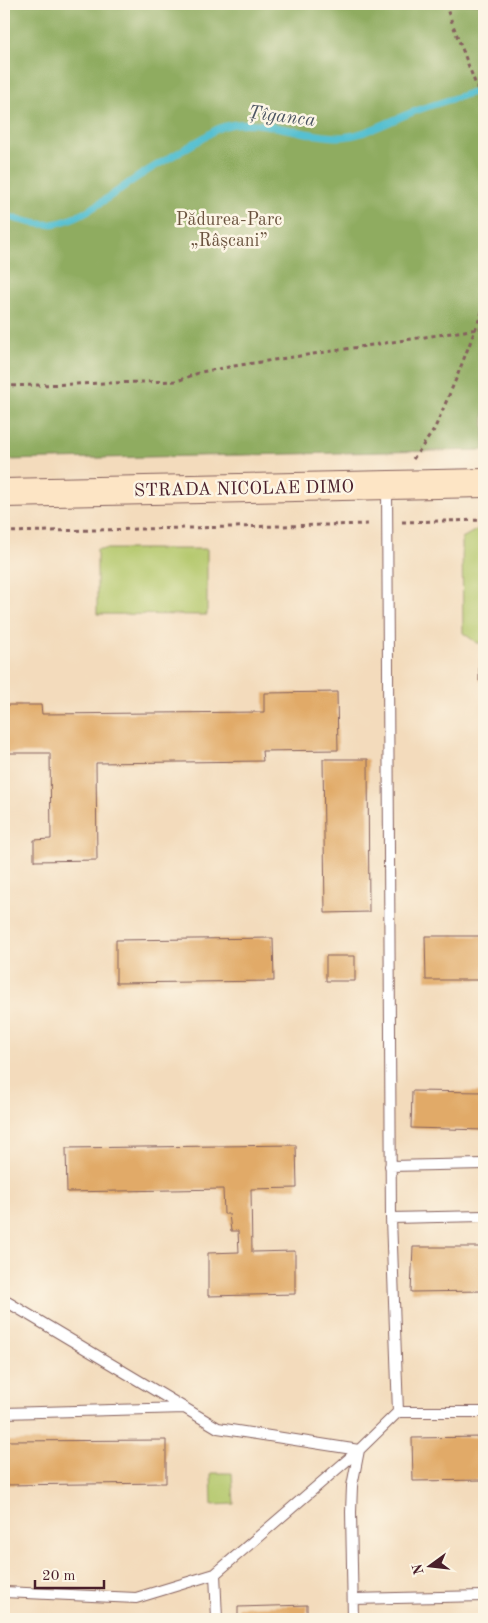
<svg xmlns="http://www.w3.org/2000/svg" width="488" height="1623" font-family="'Old Standard TT',serif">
<rect width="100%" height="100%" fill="#fcf5e5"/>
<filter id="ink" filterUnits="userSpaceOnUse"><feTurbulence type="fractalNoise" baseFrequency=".02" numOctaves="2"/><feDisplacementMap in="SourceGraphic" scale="10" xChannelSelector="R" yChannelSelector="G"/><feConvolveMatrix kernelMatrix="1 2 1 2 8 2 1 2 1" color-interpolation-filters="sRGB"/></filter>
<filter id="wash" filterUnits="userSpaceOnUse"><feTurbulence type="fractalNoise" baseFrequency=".0096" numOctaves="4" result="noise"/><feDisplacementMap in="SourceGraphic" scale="20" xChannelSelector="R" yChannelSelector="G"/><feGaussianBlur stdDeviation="1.12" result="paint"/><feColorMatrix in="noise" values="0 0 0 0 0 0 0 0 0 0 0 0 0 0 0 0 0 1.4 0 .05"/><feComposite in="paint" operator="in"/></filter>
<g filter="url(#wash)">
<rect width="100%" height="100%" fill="#f3dbbc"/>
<path fill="#b4c86c" stroke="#7f744c" d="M478 529H484V643H477L463 633 462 538Z
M97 549H207V615L97 614Z
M211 1473H232L234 1504 212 1505Z"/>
<path fill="#8fac60" stroke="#6c6646" d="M4 4H484V450L4 460Z"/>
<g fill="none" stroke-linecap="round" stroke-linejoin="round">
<path stroke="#56c0d1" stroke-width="7" d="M4 216C20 219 36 226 52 224 85 220 117 189 144 173 161 162 179 153 196 142 205 138 213 130 222 127 257 115 301 137 338 137 363 137 389 121 413 112 436 103 461 97 484 88"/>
</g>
<g id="blocks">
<path fill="#e1aa67" d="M479 658H484V681H479Z
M337 692 338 750 262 751 263 761 96 763 97 860 34 861V840L51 839 50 753H4V705H41L42 714 264 712V693Z
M482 727H484V806H482Z
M323 759H368L369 912 325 913Z
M425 936H484V980H426Z
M273 938 274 981 116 983V940Z
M326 956H355V981H326Z
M412 1091 484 1092V1130L411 1128Z
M296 1145 297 1188 251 1189 252 1252 295 1251V1294L208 1296V1253L239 1252 238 1231H231L229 1214H224L223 1189 67 1192 66 1148Z
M413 1247H484V1291L411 1292Z
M484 1437V1480L413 1481 412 1438Z
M166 1440V1483L4 1485V1441Z
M307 1605V1619H238V1607Z"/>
</g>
</g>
<g filter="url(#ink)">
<use href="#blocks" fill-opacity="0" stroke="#85615e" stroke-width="1"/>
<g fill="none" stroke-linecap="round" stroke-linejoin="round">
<g stroke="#85615e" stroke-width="12">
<path id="service" d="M387 485 391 1218 398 1412
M390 1166 484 1164
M391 1218 484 1216
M4 1300 218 1428 359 1450 352 1486 351 1512 353 1619
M4 1413 185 1408
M215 1574 217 1619
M4 1592 136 1598 215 1574 359 1450 398 1412H484
M353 1599 484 1596"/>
</g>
<g stroke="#85615e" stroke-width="30">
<path id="secondary" d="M4 493 484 483"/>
</g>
<path stroke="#85615e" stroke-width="3" stroke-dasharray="4 4" stroke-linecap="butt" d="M445 4 484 106
M4 386 177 381 201 372 234 366 484 328
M413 459 434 430 456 379 484 307
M402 522 484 520
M4 532 371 524"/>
<use href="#service" stroke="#fff" stroke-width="10"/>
<use href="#secondary" stroke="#fde5c5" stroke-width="28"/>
</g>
</g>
<g text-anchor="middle" stroke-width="5" stroke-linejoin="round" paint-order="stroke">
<g font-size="18" fill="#6a523e" stroke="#fcf5e5">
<text x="229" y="225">Pădurea-Parc<tspan x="229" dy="21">„Râșcani”</tspan></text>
</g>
<g font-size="18" fill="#4a1f2b" stroke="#fcf5e5">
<text transform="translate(244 488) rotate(-1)" y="6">STRADA NICOLAE DIMO</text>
</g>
<g font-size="19" font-style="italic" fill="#4e5765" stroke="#fcf5e5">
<text transform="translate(282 115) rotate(7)" y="7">Țîganca</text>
</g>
</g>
<rect width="488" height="1623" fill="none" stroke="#fcf5e5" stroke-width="20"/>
<g transform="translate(430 1566) rotate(255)" stroke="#fcf5e5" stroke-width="4" paint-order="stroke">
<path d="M0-4L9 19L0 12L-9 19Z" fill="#4a1f2b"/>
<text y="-8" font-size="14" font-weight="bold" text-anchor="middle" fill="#4a1f2b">N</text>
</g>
<path d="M35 1580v8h69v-8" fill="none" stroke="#4a1f2b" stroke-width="2.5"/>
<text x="42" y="1580" font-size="15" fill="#4a1f2b" stroke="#fcf5e5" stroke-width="4" paint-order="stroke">20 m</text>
</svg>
